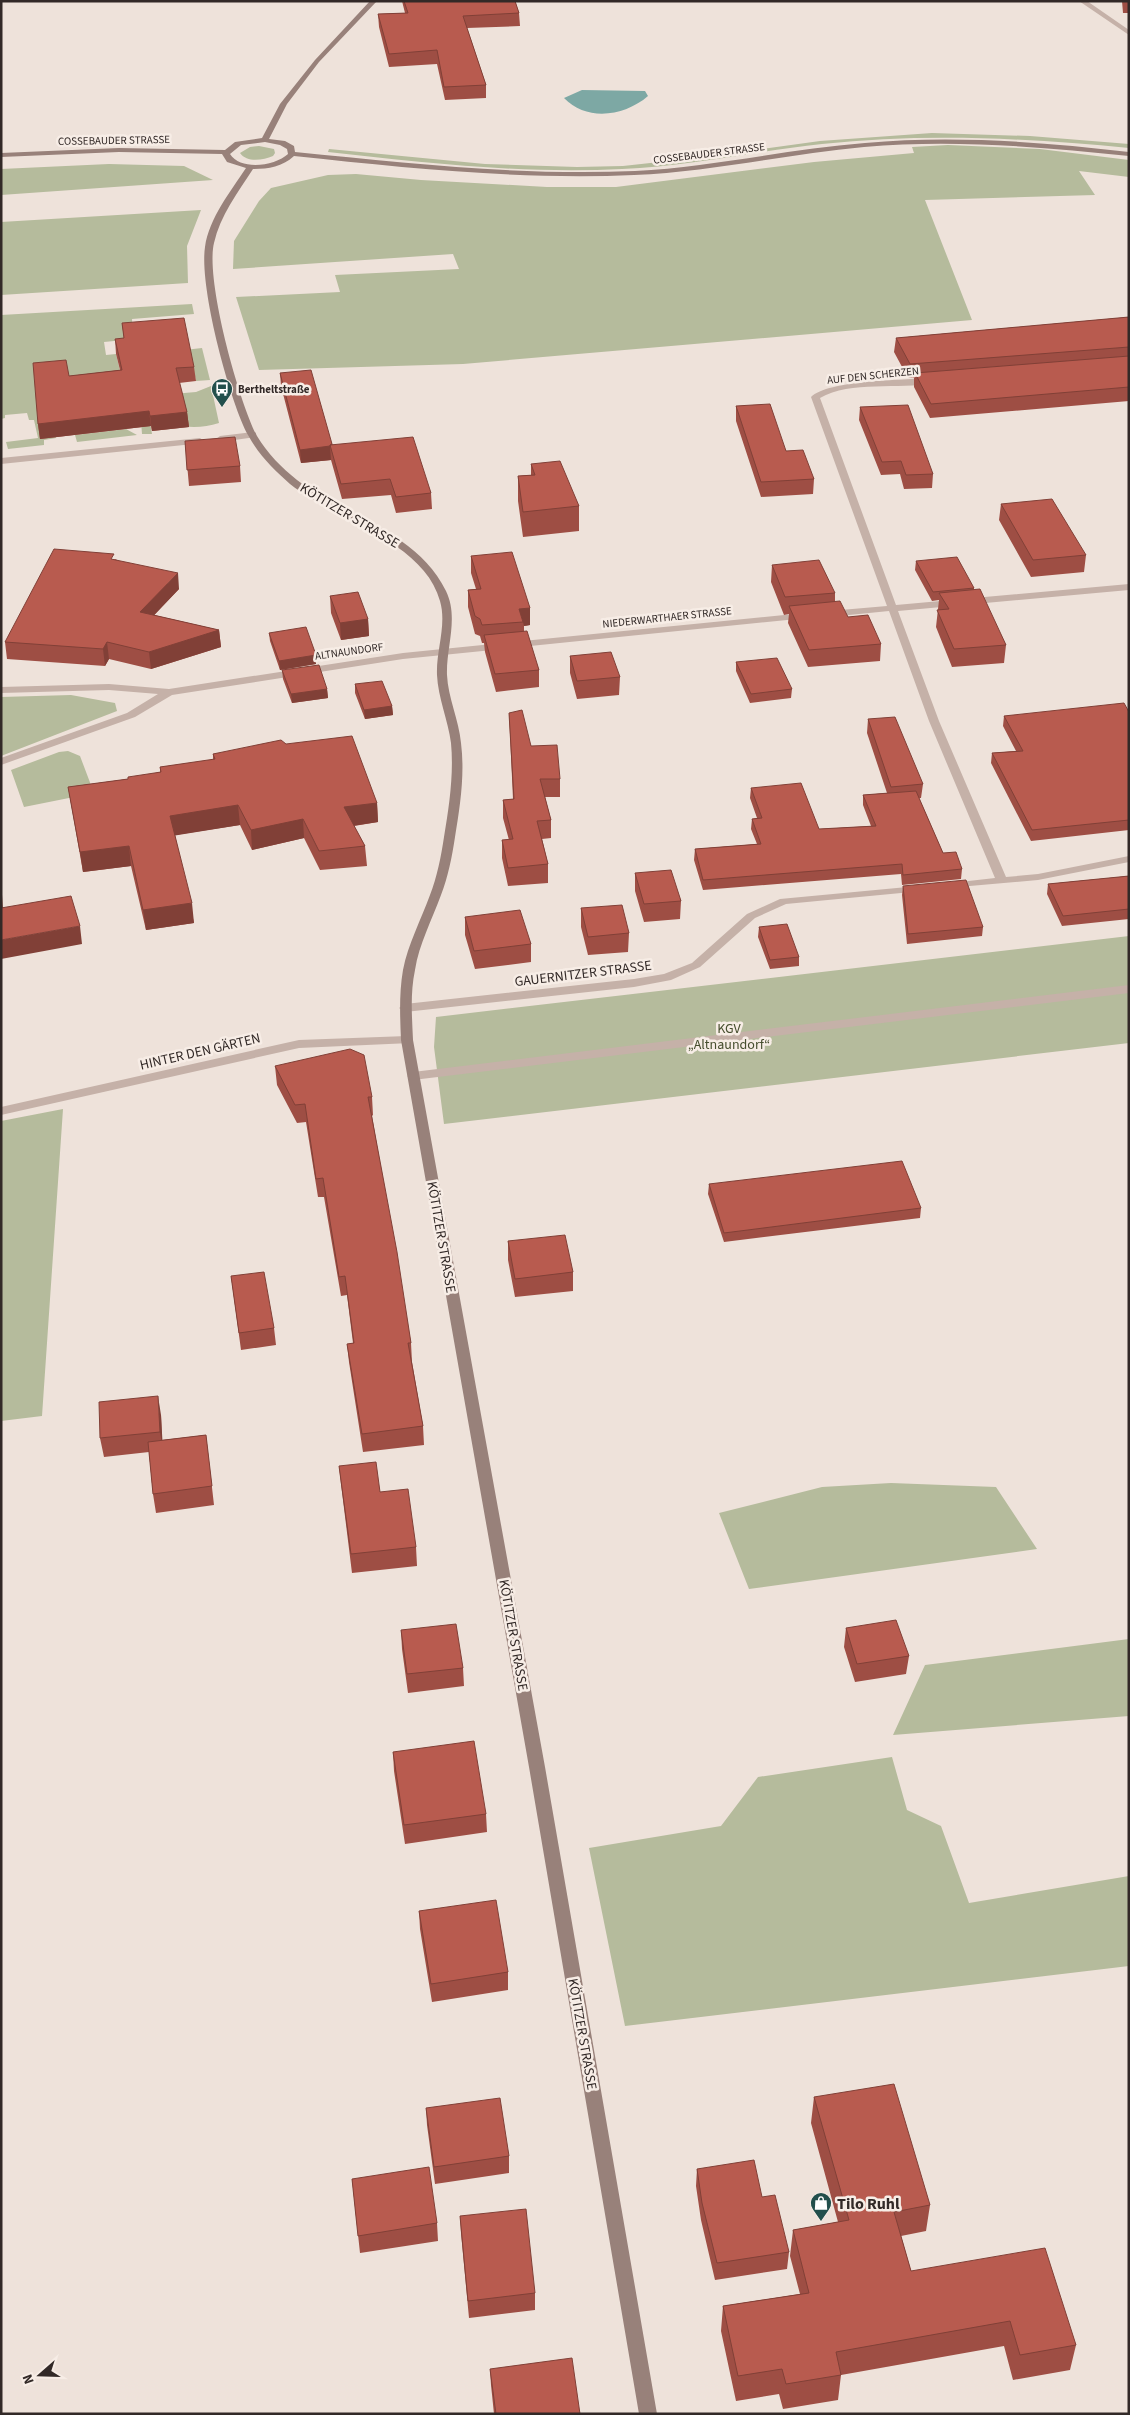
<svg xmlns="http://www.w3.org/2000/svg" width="1130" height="2415" font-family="'Source Sans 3',sans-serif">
<rect width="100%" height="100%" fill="#eee2da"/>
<path fill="#b5bb9c" d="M932 133 1030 136 1129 144V148C1026 138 925 133 822 144 755 151 690 166 622 169 523 174 426 163 328 152L329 149 485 164 577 167 623 166 705 157 820 141Z
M948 145 1040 149 1129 160V177L1079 171 1095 195 925 200 972 320 463 364 259 370 236 297 340 292 335 275 459 269 453 254 233 269 234 241 259 201 271 188 328 175 356 174 421 180 547 187H616L814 162 914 153 912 147Z
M259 146 274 149 275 153 273 156C263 160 247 163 240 153L250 147Z
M109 164 184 166 213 180 1 195V169Z
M201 210 187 246 188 283 1 295V222Z
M192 304 194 314 132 319 133 336 124 337V340L104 342 106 355 116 354 121 375 52 397 56 438 44 440V445L8 449 6 442 38 438 34 420H29L27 413 5 415V418L1 419V315Z
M202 348 210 380 196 381 192 363 149 354Z
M211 386 219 423C196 431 175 425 150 422L152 434H142L141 421 149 396 196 392Z
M126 429 137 435 77 442 75 435Z
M71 695 115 703 117 711 1 756V697Z
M68 751 80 756 94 793 24 807 11 770 59 752Z
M1129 936V1043L444 1124 434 1047 436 1017Z
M63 1109 42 1416 1 1421V1121Z
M891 1483 996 1487 1037 1549 749 1589 719 1513 822 1487Z
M1129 1639V1716L893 1735 925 1665Z
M892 1757 907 1810 941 1826 969 1903 1129 1876V1966L625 2026 589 1848 721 1826 758 1777Z"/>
<path fill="#7da8a4" d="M582 90 645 91 648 96C625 116 587 122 564 98Z"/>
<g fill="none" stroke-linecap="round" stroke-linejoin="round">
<path fill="#c5b1a8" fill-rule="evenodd" d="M1129 985V993L413 1080 407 1076 413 1072Z"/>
<path fill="#c5b1a8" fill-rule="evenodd" d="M1079 1H1087L1129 30V35Z
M930 378 934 381 933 383C899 390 851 380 820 398L896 605 1129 584V590L898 611 939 721 1006 877 1038 874 1129 856V862L1038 880 947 888 946 886 947 884 951 883 995 878 929 721 889 611 829 617 824 614 829 611 887 606 811 397C828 380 904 380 930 378Z
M253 432 256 433V437L220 442 216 439 220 436Z
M200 438 204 441 203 443 1 464V458Z
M804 613 809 616 807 618 403 659 172 695 135 717 1 765V758L127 713 158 694 109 690 1 693V687L109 684 169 689 403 653Z
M918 886 922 887 923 889 922 891 786 904 755 918 700 967 671 980 634 987 405 1012 399 1008 405 1004 634 979 664 974 692 963 747 914 780 899Z
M407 1036 411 1037 413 1040 411 1043 299 1048 1 1115V1107L299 1040Z"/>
<path fill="#98817a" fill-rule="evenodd" d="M370 1H377L319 62 287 104 269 139 285 141 294 146 295 152C408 163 521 176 635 171 712 167 788 149 865 143 953 135 1041 142 1129 152V156C1041 147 953 139 864 147 787 154 711 172 634 175 520 180 407 168 294 156 282 167 268 169 253 169 238 192 220 216 214 243 205 280 239 402 257 436 267 453 282 468 297 480 346 518 417 531 446 591 459 618 446 647 447 675 448 698 459 720 461 743 465 774 460 807 455 837 452 857 448 877 441 895 432 920 419 944 415 970 410 993 412 1017 413 1040L545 1767 657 2414H639L529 1767 401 1040C400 1017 399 993 403 970 408 944 421 920 430 895 437 877 441 857 444 837 449 807 454 774 451 743 448 720 438 698 437 675 436 650 447 625 440 601 424 541 334 519 290 484 274 470 258 454 248 435 229 399 199 287 205 247 209 218 231 191 246 168L227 162 222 154 119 152 1 157V153L119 148 225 150 235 142 262 138 280 104 315 60ZM265 142 280 145 287 149 288 154C275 166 241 171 230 154L241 145Z"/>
</g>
<path fill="#9e4e44" d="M402 1H515L519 13 520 26 467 28 486 85V98L445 100 437 64 389 67 379 27 378 14 405 13Z
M1122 1H1129V13H1123Z
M1129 317V401L930 418 914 387V378H908L894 352 896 338Z
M122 323 194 367 196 381 179 383 187 412 189 427 152 431 151 426 40 439 38 424 69 376 120 370 116 354 115 339H124Z
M280 373 332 444 431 493 432 509 396 513 391 495 342 499 331 460 301 463 281 386Z
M736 406 786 451 814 479 813 494 761 497 736 421Z
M860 407 933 474 932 488 904 489 900 474 881 475 859 420Z
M185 441 240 466 241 482 189 486Z
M531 464 579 506V531L523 537 518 501V476L531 475Z
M1001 504 1086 555 1084 572 1031 577 999 520Z
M471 556 530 608V625L524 626V631L539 670V687L496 692 485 652 484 643H482L480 636 475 634 468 607V590L476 589 471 573Z
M115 559 179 589 154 615 219 630 221 647 151 669 109 659 105 666 7 659 5 642Z
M916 561 974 588V590L1006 645 1004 663 952 667 936 627 939 600 932 601 915 570Z
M772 565 835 593V602L848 617 881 644 880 661 808 667 788 623 789 614 784 615 771 582Z
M330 596 368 619 369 636 341 640 331 613Z
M269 633 316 655V664L280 670 270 641Z
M570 656 620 677 619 695 577 699 570 673Z
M736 662 792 689 791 698 750 703 736 671Z
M282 670 327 689 328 698 292 703 283 679Z
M355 684 392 706 393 715 365 719 355 693Z
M1129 712V830L1031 841 991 763 992 753 1016 751 1003 726 1004 716Z
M509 713 531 746 560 779V797H545L551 820V838L542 839 548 864V883L508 886 502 858V840H509L503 818V800L513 799Z
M868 719 923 784 921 798H919L943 853 962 869 961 879 902 885 901 874 703 890 694 860 695 849 757 844 751 829 752 819 757 818 750 798 751 788 819 829 871 826 863 805V795L887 793 867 733Z
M286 744 377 803 378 822 354 826 365 846 367 866 320 870 304 838 252 850 240 825 175 835 194 923 146 930 131 866 83 872 68 787 128 779 160 772V767L213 760V754Z
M635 873 681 901 680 919 644 922 635 891Z
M1129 876V919L1062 926 1047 894 1048 884Z
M903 886 983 927 982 936 907 944 902 895Z
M581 908 629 933 628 952 588 955 581 927Z
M465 917 531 944V962L475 969 465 935Z
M759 927 799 957V966L770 969 758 937Z
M275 1066 372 1097 373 1115 372 1116 411 1343 412 1362 423 1426 424 1445 363 1452 349 1362 347 1344 353 1343 347 1295 341 1296 324 1197H318L306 1122 297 1123 277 1085Z
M709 1184 921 1208 920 1218 724 1242 708 1194Z
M508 1241 573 1272V1291L515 1297 508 1260Z
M231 1276 274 1328 276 1345 241 1350Z
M161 1415 162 1440 206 1435 214 1505 156 1513 153 1494 149 1452 104 1457 100 1438Z
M339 1466 380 1492 416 1547 417 1566 352 1573 341 1484Z
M846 1628 909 1656 906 1674 855 1682 844 1647Z
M401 1630 463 1668 464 1686 408 1693 402 1649Z
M393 1752 486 1814 487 1832 405 1844 394 1771Z
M419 1911 508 1972V1990L432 2002 420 1929Z
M814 2097 930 2205 926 2231 901 2236 911 2271 1076 2345 1070 2370 1013 2380 1004 2346 841 2375 838 2400 783 2409 779 2394 736 2401 721 2331 723 2306 800 2294 790 2256 793 2230 838 2222 811 2123Z
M426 2108 509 2156V2173L435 2184 427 2125Z
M697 2169 762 2197 789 2252 787 2269 715 2280 701 2220 696 2186Z
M352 2179 437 2223 438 2241 360 2253Z
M460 2216 535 2293V2310L469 2318 461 2233Z
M490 2369 580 2414H494L491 2385Z"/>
<path fill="#814037" d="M149 411 151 426 40 439 38 424Z
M187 412 189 427 152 431 150 416Z
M330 446 331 460 301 463 300 450Z
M178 573 179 589 142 628 140 612Z
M530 608V625L524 626 523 622 519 609Z
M368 619 369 636 341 640 340 623Z
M219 630 221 647 151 669 149 652Z
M107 642 109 659 105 666 103 649Z
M316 655V664L280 670 279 661Z
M327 689 328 698 292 703 291 694Z
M392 706 393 715 365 719 364 710Z
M377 803 378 822 345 827 344 807Z
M238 805 240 825 172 836 170 816Z
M303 819 304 838 252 850 251 830Z
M129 846 131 866 83 872 80 852Z
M1 879 4 926 1 909Z
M192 903 194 923 146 930 143 910Z
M80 926 82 944 1 959V940Z
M158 1396 161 1415 163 1451 160 1432Z"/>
<path fill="#b85b4f" stroke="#814037" d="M404 1H515L519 13 463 16 486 85 444 87 437 50 389 54 378 14 408 13Z
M1129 317V347L910 364 896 338Z
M184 318 194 367 176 368 187 412 150 416 149 411 38 424 33 363 66 360 69 376 122 370 115 339 124 338 122 323Z
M1129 356V387L931 404 915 373Z
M311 370 332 444 330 445V446L300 450 280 373Z
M770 404 786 451 803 450 814 479 761 482 736 406Z
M908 405 933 474 906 475 901 461 882 462 860 407Z
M235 437 240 466 187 470 185 441Z
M413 437 431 493 396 497 390 479 341 484 330 445Z
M560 461 579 506 523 512 518 476 535 475 531 464Z
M1052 499 1086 555 1033 560 1001 504Z
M54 549 114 554 111 559 178 573 140 612 219 630 149 652 107 642 103 649 5 642Z
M512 552 530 608 519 609 523 622 482 625 480 619 475 616 468 590 481 589 471 556Z
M957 557 974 588 933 592 916 561Z
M819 560 835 593 785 597 772 565Z
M980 589 1006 645 954 649 937 610 949 609 939 593Z
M358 592 368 619 340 623 330 596Z
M840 601 848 617 868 615 881 644 809 650 789 606Z
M306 627 316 655 279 661 269 633Z
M527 631 539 670 495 674 484 635Z
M611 652 620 677 577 681 570 656Z
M777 658 792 689 751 694 736 662Z
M319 665 327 689 291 694 282 670Z
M382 681 392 706 364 710 355 684Z
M1124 703 1129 712V820L1032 830 992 753 1023 751 1004 716Z
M522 710 531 746 557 745 560 779H540L551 820 537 821 548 864 508 868 502 840 513 839 503 800 514 799 509 713Z
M895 717 923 784 891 787 868 719Z
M352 736 377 803 344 807 365 846 319 851 303 819 251 830 238 805 170 816 192 903 143 910 129 846 80 852 68 787 128 779V777L161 772 160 767 215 759 213 754 281 740 286 744Z
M801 783 819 829 876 826 863 795 916 791 943 853 956 852 962 869 903 875 902 864 703 880 695 849 761 844 752 819 762 818 751 788Z
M671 870 681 901 644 904 635 873Z
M1129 876V909L1063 916 1048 884Z
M966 880 983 927 908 934 903 886Z
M71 896 80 926 1 940V908Z
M622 905 629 933 588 937 581 908Z
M520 910 531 944 474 951 465 917Z
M787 924 799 957 770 960 759 927Z
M350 1049 364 1055 372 1097H368L397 1252 411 1343H408L423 1426 362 1434 347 1344 354 1343 345 1276 339 1277 323 1178 316 1179 305 1104 295 1105 275 1066Z
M902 1161 921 1208 724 1233 709 1184Z
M565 1235 573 1272 515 1279 508 1241Z
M264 1272 274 1328 239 1333 231 1276Z
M158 1396 160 1432 100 1438 99 1402Z
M206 1435 212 1486 153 1494 148 1442Z
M376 1462 380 1492 408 1489 416 1547 351 1554 339 1466Z
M896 1620 909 1656 857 1664 846 1628Z
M456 1624 463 1668 407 1674 401 1630Z
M474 1741 486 1814 404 1825 393 1752Z
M496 1900 508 1972 431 1984 419 1911Z
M894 2084 930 2205 894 2212 911 2271 1045 2248 1076 2345 1020 2355 1010 2321 836 2352 841 2375 786 2384 782 2369 738 2376 723 2306 809 2293 793 2230 849 2220 814 2097Z
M500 2098 509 2156 434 2167 426 2108Z
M754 2160 762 2197 775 2195 789 2252 717 2263 702 2203 697 2169Z
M429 2167 437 2223 358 2236 352 2179Z
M526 2209 535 2293 468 2301 460 2216Z
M572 2358 580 2414H496L490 2369Z"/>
<defs>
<g id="bus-pin" transform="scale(1.125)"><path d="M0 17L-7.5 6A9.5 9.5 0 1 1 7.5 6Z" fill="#224f4c" stroke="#f7ede6"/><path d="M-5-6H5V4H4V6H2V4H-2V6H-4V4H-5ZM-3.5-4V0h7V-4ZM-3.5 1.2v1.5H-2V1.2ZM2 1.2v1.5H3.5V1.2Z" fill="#fff"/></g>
<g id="shop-pin" transform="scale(1.125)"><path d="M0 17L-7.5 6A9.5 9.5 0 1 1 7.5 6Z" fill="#224f4c" stroke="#f7ede6"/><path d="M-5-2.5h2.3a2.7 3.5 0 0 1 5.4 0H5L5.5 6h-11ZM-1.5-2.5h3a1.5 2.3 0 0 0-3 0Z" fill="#fff"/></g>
</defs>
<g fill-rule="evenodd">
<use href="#bus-pin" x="222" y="389"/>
<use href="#shop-pin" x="821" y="2203"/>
</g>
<g text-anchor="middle" stroke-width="5" stroke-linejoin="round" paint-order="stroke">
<g font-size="11" fill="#322927" stroke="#f7ede6">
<text transform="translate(114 140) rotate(-1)" y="4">COSSEBAUDER STRASSE</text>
<text transform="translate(709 153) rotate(-7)" y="4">COSSEBAUDER STRASSE</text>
<text transform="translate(873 375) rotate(-6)" y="4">AUF DEN SCHERZEN</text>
<text transform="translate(667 617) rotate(-6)" y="4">NIEDERWARTHAER STRASSE</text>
<text transform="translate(349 651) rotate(-8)" y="4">ALTNAUNDORF</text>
</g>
<g font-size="11" font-weight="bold" fill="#322927" stroke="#f7ede6" text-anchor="start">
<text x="238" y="393">Bertheltstraße</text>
</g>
<g font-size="14" fill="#322927" stroke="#f7ede6">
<text transform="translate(350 515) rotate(31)" y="5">KÖTITZER STRASSE</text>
<text transform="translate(583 973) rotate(-7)" y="5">GAUERNITZER STRASSE</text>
<text transform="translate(200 1051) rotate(-13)" y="5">HINTER DEN GÄRTEN</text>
<text transform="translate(442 1237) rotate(80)" y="5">KÖTITZER STRASSE</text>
<text transform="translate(514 1635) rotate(80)" y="5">KÖTITZER STRASSE</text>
<text transform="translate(583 2034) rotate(80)" y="5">KÖTITZER STRASSE</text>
</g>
<g font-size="14" fill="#464e2e" stroke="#f7ede6">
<text x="729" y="1033">KGV<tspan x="729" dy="16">„Altnaundorf“</tspan></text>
</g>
<g font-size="16" font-weight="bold" fill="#322927" stroke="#f7ede6" text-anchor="start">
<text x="837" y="2209">Tilo Ruhl</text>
</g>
</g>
<rect width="1130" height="2415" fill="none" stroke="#322927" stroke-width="5"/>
<g transform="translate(40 2375) rotate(250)" stroke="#f7ede6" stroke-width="4" paint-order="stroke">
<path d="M0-4L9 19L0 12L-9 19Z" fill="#322927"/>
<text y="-8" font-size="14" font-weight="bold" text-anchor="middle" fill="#322927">N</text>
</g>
</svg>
